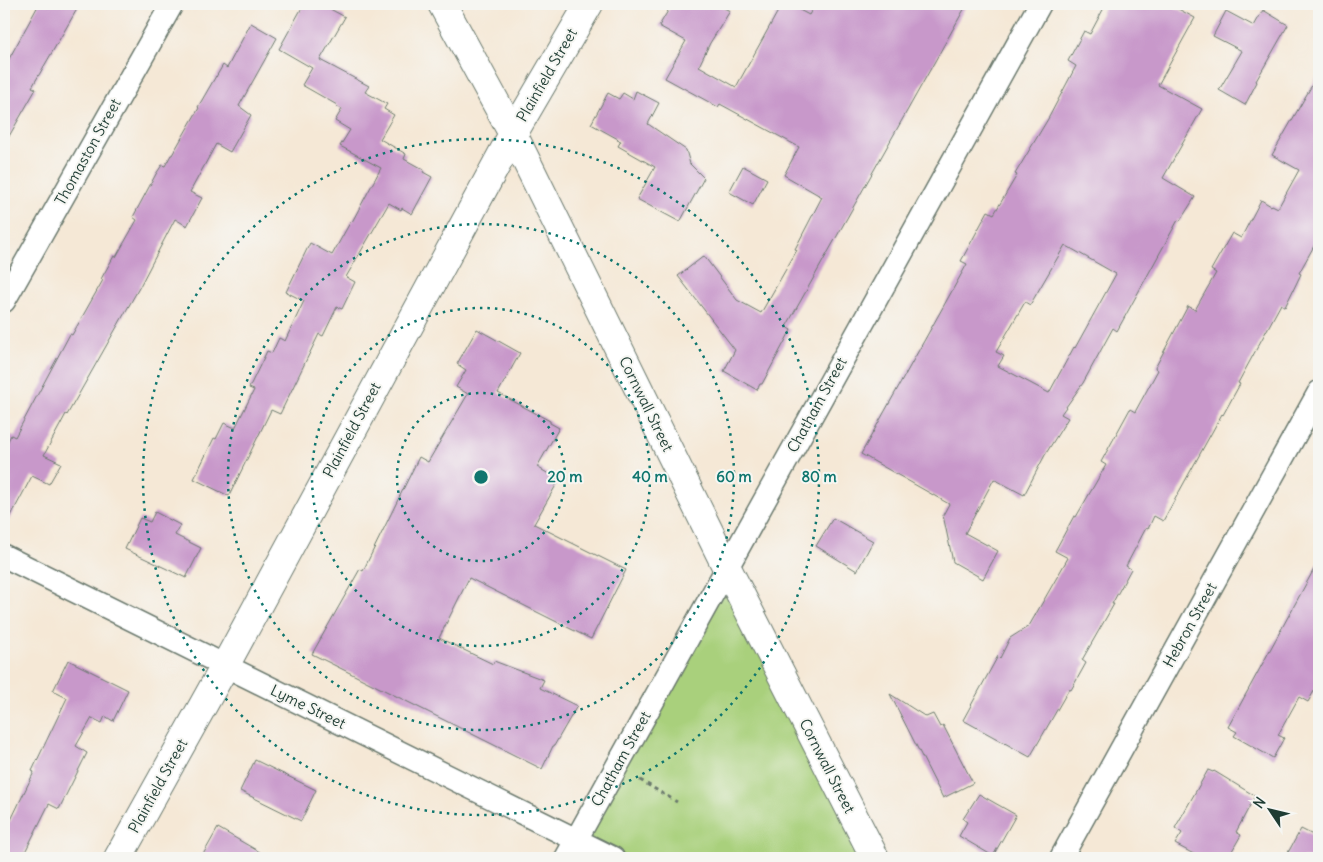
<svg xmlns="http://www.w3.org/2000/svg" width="1323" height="862" font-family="Delius,sans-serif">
<rect width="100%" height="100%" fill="#f6f6f2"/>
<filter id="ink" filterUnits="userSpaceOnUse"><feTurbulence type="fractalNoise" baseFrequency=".02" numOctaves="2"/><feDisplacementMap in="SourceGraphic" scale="10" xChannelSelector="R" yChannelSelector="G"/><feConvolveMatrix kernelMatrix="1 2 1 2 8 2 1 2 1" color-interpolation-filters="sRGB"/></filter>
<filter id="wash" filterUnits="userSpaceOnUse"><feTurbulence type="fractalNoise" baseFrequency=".0096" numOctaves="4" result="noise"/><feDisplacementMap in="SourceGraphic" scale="20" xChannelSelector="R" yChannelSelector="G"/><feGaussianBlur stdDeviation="1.12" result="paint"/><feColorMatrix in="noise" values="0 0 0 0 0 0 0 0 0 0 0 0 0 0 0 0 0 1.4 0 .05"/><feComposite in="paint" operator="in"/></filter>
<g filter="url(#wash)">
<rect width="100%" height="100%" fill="#f5e8d6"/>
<path fill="#a9d07b" stroke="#648658" d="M727 568 875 858H613L576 839Z"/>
<g id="blocks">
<path fill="#c898ca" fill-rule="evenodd" d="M39 4H80L32 87 36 89 4 145V68Z
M304 4H321L345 17 320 60 369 86 365 92 387 104 384 109 394 115 380 139 406 154 404 159 424 170 423 172 432 177 412 214 402 208 401 210 389 203 346 277 355 282 342 309 337 307 323 336 319 334 280 414 271 410 229 496 194 479 214 438 216 439 224 423 235 428 254 390 249 388 267 351 272 353 279 338 285 341 304 301 286 292 310 243 332 255 351 221 352 222 381 168 340 146 350 130 335 121 342 109 336 106 337 105 302 85 312 68 279 49Z
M672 4H716L730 11 710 43 699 66 736 87 782 4H788L809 15 815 4H967L786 327 791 330 762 384H760L757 390 724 371 735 350 678 276 704 256 737 300 761 313 797 250 795 249 822 197 784 175 799 147 720 104 718 107 665 78 686 41 659 26Z
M1106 4H1169L1195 18 1158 85 1202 109 1163 178 1195 197 1180 221 1178 220 1117 331 1113 328 1083 383 1061 414 1068 418 1045 455 1024 495 994 479 965 533 998 551 983 579 953 562 943 515 949 504 861 454 967 264 961 261 988 211 994 214 1017 175 1015 174 1048 119 1076 66 1068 61 1084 31 1090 34ZM1065 245 1116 274 1075 348 1074 347 1049 393 998 366 1004 356 996 352 1025 302 1030 305Z
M1263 10 1288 25 1256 81 1257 82 1245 105 1219 90 1242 51 1213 36 1226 11 1254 26Z
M251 23 277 38 239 106 251 115 230 152 216 144 190 192 202 198 187 226 175 219 139 288 67 415 66 414 44 455 61 463 49 484 32 476 4 529V449L11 435 15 437 70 334 72 335 103 280 101 279 114 256 116 257 137 220 133 217 156 174 162 165 165 166 171 155H172L199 108 198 107 216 76V77L223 65 227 68Z
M1319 73V237L1299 273 1301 274 1285 307 1281 304 1238 383 1240 384 1223 415 1222 414 1163 521 1154 516 1148 529 1146 528 1126 566 1131 569 1112 604H1114L1082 660 1086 663 1071 690 1069 689 1030 757 963 720 998 656 1000 658 1010 638 1029 626 1068 558 1055 551 1074 516 1076 517 1106 465 1101 462 1130 409 1135 412 1158 370 1155 368 1188 306 1195 310 1216 273 1211 270 1232 233 1241 238 1261 200 1271 206 1272 205 1278 208 1299 170 1272 155Z
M636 91 659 103 648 124 686 150 690 164 704 178 680 222 637 199 655 167 618 146 621 141 617 140 618 139 591 124 608 93 619 99 623 93 633 99Z
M743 166 767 179 753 205 729 192Z
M477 329 520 353 498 393 550 421V423L559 428 537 467 559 480 534 524 626 570 591 639 469 578 439 638 493 664 494 661 544 680 540 688 577 706 554 746H553L542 769 312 654 360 569 363 571 419 457 428 462 468 394 456 387 466 370 457 364Z
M155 512 180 525 175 535 201 548 186 578 125 549 140 518 150 522Z
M833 518 873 541 857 571 816 546Z
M1319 560V682L1308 702 1299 697 1278 735 1284 738 1273 758 1234 736 1237 732 1228 727Z
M68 660 128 690 113 721 105 716 102 723 92 718 76 746 87 753 59 809 49 804 22 858H4V819L10 822 34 772 32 771 67 698 53 691Z
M890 694 926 717 933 714 940 727 943 725 973 783 943 798Z
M255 760 316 790 301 821 240 791Z
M1208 770 1213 772 1214 771 1255 796 1236 832 1241 835 1228 858H1201L1175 844 1182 833 1175 828Z
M979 794 1016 815 993 856 959 836 967 822 963 819Z
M218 828 270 858H201Z
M1301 829 1319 838V858H1285Z"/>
</g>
</g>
<g filter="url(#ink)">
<use href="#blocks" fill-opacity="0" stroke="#6a796d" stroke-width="1"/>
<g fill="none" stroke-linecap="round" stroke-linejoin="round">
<g stroke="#6a796d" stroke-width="25">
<path id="minor" d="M4 301 172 4
M4 556 613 858
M566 858 1040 4
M1061 858 1319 392"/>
</g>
<g stroke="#6a796d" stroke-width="30">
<path id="tertiary" d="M442 4 513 134 727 568 875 858
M118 858 225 666 513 134 589 4"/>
</g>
<path stroke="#6a796d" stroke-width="3" stroke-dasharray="4 4" stroke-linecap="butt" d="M640 780 677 802"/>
<use href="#minor" stroke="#fff" stroke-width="22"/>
<use href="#tertiary" stroke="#fff" stroke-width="28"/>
</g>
</g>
<g fill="none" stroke="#0f766e" stroke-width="2.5" stroke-dasharray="2.5 5">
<circle cx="481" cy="477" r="84"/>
<circle cx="481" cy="477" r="169"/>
<circle cx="481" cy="477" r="253"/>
<circle cx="481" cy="477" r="338"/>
</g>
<g text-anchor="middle" stroke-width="4" stroke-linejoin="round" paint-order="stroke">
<g font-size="15" fill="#1f3d34" stroke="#f6f6f2">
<text transform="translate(547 75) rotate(-60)" y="5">Plainfield Street</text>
<text transform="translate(88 152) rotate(-61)" y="5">Thomaston Street</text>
<text transform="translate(646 404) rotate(64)" y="5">Cornwall Street</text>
<text transform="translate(817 405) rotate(-61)" y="5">Chatham Street</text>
<text transform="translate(352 430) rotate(-62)" y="5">Plainfield Street</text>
<text transform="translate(1190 625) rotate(-61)" y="5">Hebron Street</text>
<text transform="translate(308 707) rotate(26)" y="5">Lyme Street</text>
<text transform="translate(621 759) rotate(-61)" y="5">Chatham Street</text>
<text transform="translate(827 766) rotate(63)" y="5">Cornwall Street</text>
<text transform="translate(158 786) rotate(-61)" y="5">Plainfield Street</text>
</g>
</g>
<circle cx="481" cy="477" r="8" fill="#0f766e" stroke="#f6f6f2" stroke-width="2.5"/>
<g font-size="15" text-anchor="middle" font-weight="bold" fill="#0f766e" stroke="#f6f6f2" stroke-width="4" stroke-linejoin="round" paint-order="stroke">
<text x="565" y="482">20 m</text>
<text x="650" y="482">40 m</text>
<text x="734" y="482">60 m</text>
<text x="819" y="482">80 m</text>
</g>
<rect width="1323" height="862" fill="none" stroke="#f6f6f2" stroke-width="20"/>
<g transform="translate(1270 810) rotate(305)" stroke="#f6f6f2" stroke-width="4" paint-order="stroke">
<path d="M0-4L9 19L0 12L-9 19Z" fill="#1f3d34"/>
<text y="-8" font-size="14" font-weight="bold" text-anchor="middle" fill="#1f3d34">N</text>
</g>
</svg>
